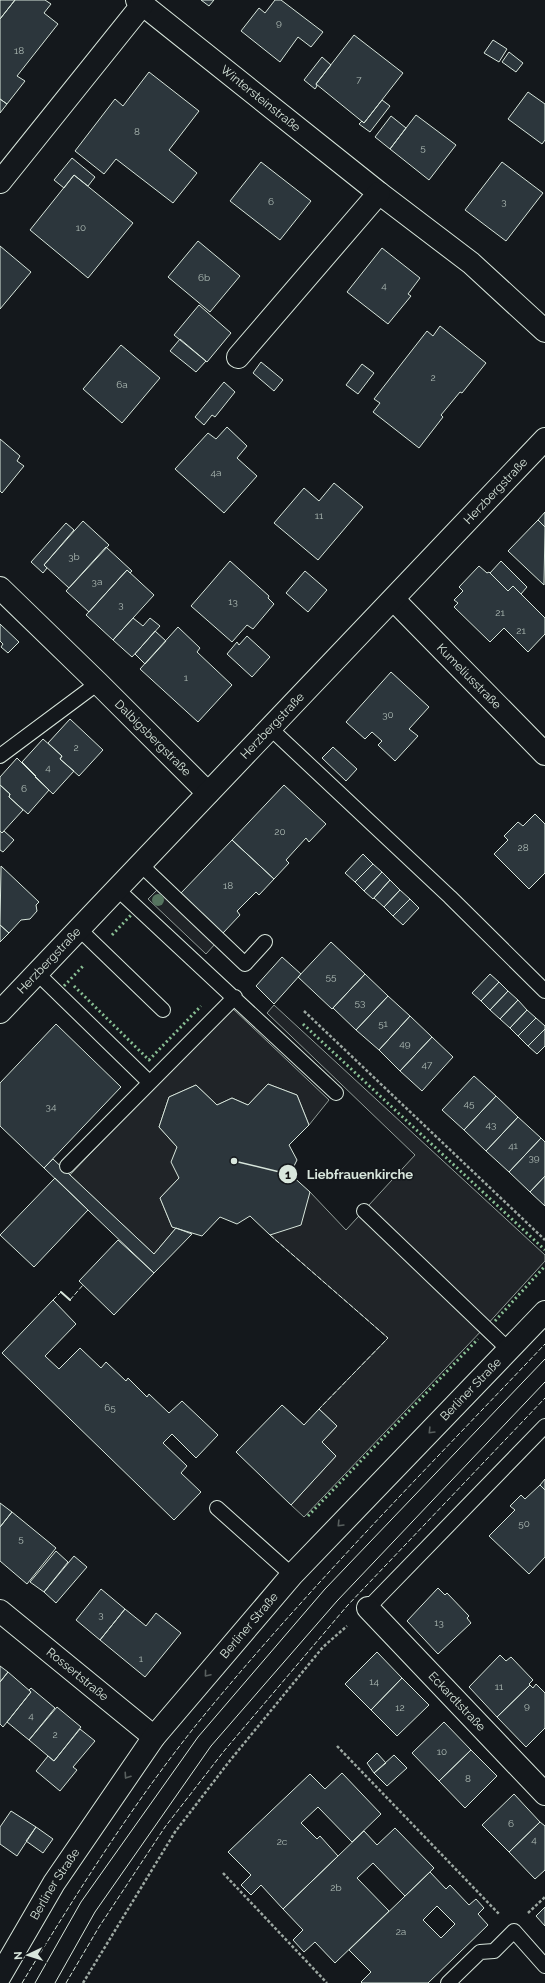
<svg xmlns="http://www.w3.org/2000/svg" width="545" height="1983" font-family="Raleway,sans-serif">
<rect width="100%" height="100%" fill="#14181c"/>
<path fill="#202428" stroke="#939e99" d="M157 890 215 944 206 954 148 899Z
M274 1005 545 1255V1261L485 1327 304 1517 291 1505 336 1456 322 1442 337 1426 319 1409 388 1338 270 1235 310 1192 346 1230 415 1155 267 1013Z
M230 1006 329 1100 309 1125 297 1095 268 1084 248 1105 232 1098 217 1105 196 1085 169 1097 159 1127 177 1147 179 1178 160 1198 172 1227 176 1228 154 1254 70 1175Z"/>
<path fill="#2c363c" stroke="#d8e6dc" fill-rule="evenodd" d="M0 0H15L0 19Z
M15 0H45L51 4 44 13 58 24 17 76 25 81 7 104 0 99V19Z
M201 0H214L209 6Z
M275 0H281L323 32 311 47 298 37 280 62 241 31 259 8 265 13Z
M354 35 403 73 364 123 316 84Z
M493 40 507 49 499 62 484 53Z
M509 52 523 63 516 72 502 62Z
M322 57 331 65 316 84 317 86 315 89 304 80Z
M149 72 199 111 169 150 197 173 173 203 116 159 104 174 75 151 115 99 123 106Z
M528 92 545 104V140L542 144 508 119Z
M0 99 7 104 0 113Z
M382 100 390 106 370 132 359 124 362 121 364 123Z
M416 115 456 145 429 180 390 149Z
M391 116 406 128 390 149 375 137Z
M72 158 95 177 88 186 74 175 64 188 54 180Z
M261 162 311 201 280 240 230 201Z
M502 162 543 193 506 241 465 210Z
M74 175 133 223 88 278 30 230Z
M198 241 240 276 210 312 168 277Z
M0 246 31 272 0 309Z
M382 248 420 278 408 294 411 296 388 324 347 292Z
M199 305 231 333 207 362 174 335Z
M440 326 486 363 462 393 460 392 441 415 443 417 419 448 373 412 380 403 374 399 427 331 433 336Z
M180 339 206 361 196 372 170 351Z
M121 345 160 378 122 423 83 389Z
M261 362 283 380 274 391 253 373Z
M362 364 374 373 358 394 346 385Z
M224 382 235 392 215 417 212 415 204 425 195 417Z
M227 427 247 446 237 458 257 476 224 513 175 469 208 433 216 439Z
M0 439 20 456 17 461 24 466 2 493 0 491Z
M334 483 363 507 318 560 274 523 304 488 319 501Z
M545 512V527L538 520Z
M538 520 545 527 544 585 508 551Z
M83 521 109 545 69 588 44 565Z
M66 523 74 530 44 565 47 568 43 573 31 562Z
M106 547 132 571 130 573 127 570 89 612 66 591Z
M230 561 269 596 268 598 274 604 253 629 247 625 232 642 191 606Z
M501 561 527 587 521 594 513 586 508 591 490 573Z
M479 566 487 573 489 572 508 591 513 586 545 618V634L528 652 504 628 490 642 454 607 458 603 454 600 463 591 459 587Z
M127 570 154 595 113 640 86 615Z
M305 571 327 590 308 612 286 593Z
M133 618 143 626 150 618 160 626 132 657 113 640Z
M0 624 19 642 8 653 1 647 3 644 0 641Z
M178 627 200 648 197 652 232 685 198 722 140 669Z
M155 631 166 641 145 664 135 654Z
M247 636 270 657 252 677 227 654 237 642 239 645Z
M391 672 429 707 409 729 418 736 395 761 378 745 382 741 372 732 365 739 346 722Z
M70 719 103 750 79 776 60 759 62 756 48 743Z
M43 739 62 756 60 759 74 771 53 794 35 777 36 776 22 762Z
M333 747 357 769 346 781 322 758Z
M17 758 49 790 28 814 9 797 10 794 0 785V777Z
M0 785 10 794 9 797 23 810 2 833 0 831Z
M284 785 326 824 309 842 306 838 286 860 289 863 274 879 232 840Z
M535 814 545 824V873L529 889 494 854 508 840 504 836 518 822 523 826Z
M0 831 2 833 4 831 14 840 3 852 0 850Z
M232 840 274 879 259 895 256 892 237 911 240 915 223 933 181 893Z
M363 854 373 864 355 882 345 873Z
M373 864 382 872 364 891 355 882Z
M1 866 39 902 36 905 37 911 30 919 21 920 9 933 0 925Z
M382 872 390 880 373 899 364 891Z
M390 880 400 890 384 907 374 898Z
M400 890 410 899 393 916 384 907Z
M410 899 419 908 403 925 393 916Z
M0 925 9 933 0 942Z
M331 942 365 974 332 1009 298 977Z
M282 957 301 974 274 1004 256 986Z
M365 974 388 996 356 1030 333 1008Z
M490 974 499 982 481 1001 472 993Z
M499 982 508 991 490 1010 481 1001Z
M508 991 518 1000 500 1019 490 1010Z
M388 996 410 1016 379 1050 356 1030Z
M518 1000 527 1010 510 1028 500 1019Z
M527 1010 536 1018 518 1036 510 1028Z
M410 1016 432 1037 400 1071 379 1050Z
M536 1018 545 1026V1029L528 1046 518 1036Z
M56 1024 121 1087 44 1168 0 1126V1083Z
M545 1029V1046L537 1054 528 1046Z
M432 1037 453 1057 422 1091 400 1071Z
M474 1076 496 1096 464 1130 442 1110Z
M268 1084 297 1095 309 1125 289 1145 297 1160 290 1174 310 1192 301 1225 270 1235 250 1216 237 1224 220 1217 202 1236 172 1227 160 1198 179 1178 171 1162 177 1147 159 1127 169 1097 196 1085 217 1105 232 1098 248 1105Z
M496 1096 518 1117 486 1151 464 1130Z
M518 1117 541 1138 509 1172 486 1151Z
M541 1138 545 1142V1176L530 1192 509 1172Z
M53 1159 154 1254 176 1228 192 1234 154 1273 44 1168Z
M545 1176V1206L530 1192Z
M55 1178 88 1210 34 1267 0 1235Z
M118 1240 154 1273 114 1315 79 1281Z
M53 1300 76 1324 45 1356 59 1369 80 1348 101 1368 106 1362 126 1381 128 1378 147 1397 149 1394 169 1413 182 1401 218 1435 196 1458 172 1434 163 1443 187 1466 181 1473 201 1492 174 1520 2 1353Z
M282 1405 304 1425 319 1409 337 1426 322 1442 336 1456 291 1505 236 1452Z
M545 1479V1490L540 1485Z
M540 1485 545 1490V1557L529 1574 489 1536 515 1510 510 1506 521 1495 525 1499Z
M0 1503 12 1512 0 1527Z
M12 1512 56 1548 27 1584 0 1561V1527Z
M56 1551 68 1562 44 1592 30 1582Z
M74 1556 87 1567 56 1603 44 1592Z
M438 1588 445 1595 447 1593 469 1616 467 1618 471 1623 438 1654 407 1621Z
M101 1589 125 1609 100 1640 76 1620Z
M125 1609 146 1626 156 1613 181 1633 145 1677 100 1640Z
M377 1652 402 1678 371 1710 345 1684Z
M500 1655 506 1661 511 1657 533 1680 529 1684 530 1685 497 1717 469 1687Z
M0 1666 8 1672 0 1682Z
M8 1672 31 1692 3 1727 0 1724V1682Z
M402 1678 429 1705 397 1736 371 1710Z
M536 1684 545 1693V1728L526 1747 497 1717 530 1685 533 1688Z
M31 1688 55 1708 29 1740 7 1722 31 1692 29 1690Z
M57 1707 81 1727 54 1761 29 1740Z
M444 1722 471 1750 439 1781 412 1753Z
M80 1729 95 1741 73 1767 77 1770 60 1791 36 1771 48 1756 54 1761Z
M471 1750 497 1776 465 1808 439 1781Z
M377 1753 386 1763 374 1773 367 1763Z
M394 1755 407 1768 387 1786 374 1773Z
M342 1773 381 1814 352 1842 318 1807 301 1823 317 1839 320 1836 338 1856 283 1909 261 1885 251 1895 241 1885 251 1875 228 1852 310 1774 325 1789Z
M514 1794 540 1822 509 1852 482 1825Z
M11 1811 36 1827 17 1856 0 1844V1827Z
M540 1822 545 1826V1870L535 1879 509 1852Z
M36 1827 53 1839 43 1853 26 1841Z
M395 1828 434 1868 405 1896 373 1863 357 1878 389 1911 335 1963 315 1942 304 1952 293 1940 303 1930 283 1909 364 1831 377 1845Z
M430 1872 446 1889 450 1885 469 1905 476 1899 484 1908 478 1914 488 1925 428 1983H362L361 1982 371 1972 349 1950ZM437 1906 455 1924 441 1938 423 1920Z
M545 1907V1926L536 1916Z"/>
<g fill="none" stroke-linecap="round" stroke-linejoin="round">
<g stroke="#d8e6dc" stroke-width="16">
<path id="service" d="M270 728 450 897 545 991
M0 756 98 683
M140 864 245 964 265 942
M116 888 336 1093
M78 928 163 1010
M37 973 149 1082
M67 1166 235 997
M364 1211 509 1350
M217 1508 292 1575
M368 1608 545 1426
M448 1983 480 1952 494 1951 514 1931 545 1966"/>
</g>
<g stroke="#d8e6dc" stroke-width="24">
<g id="minor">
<path id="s1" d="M137 0 379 193 471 263 545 331"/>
<path d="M0 182 142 5"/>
<path d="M238 357 379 193"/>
<path id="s2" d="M0 588 98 683 208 793"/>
<path id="s3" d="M394 600 545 754"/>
<path id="s4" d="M0 1012 545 439"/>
<path id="s5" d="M368 1608 545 1794"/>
<path id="s6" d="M0 1611 154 1737"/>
</g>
</g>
<g stroke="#d8e6dc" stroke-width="24">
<g id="tertiary">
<path id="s7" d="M0 1976 54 1883 154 1737 292 1575 545 1312"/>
</g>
</g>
<path stroke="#9da8a2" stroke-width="2.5" stroke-dasharray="3 2" stroke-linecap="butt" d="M304 1011 545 1240
M337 1746 499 1914
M223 1873 327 1983
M528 1913 545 1897
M83 1983 175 1832 228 1763 323 1647 347 1626"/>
<use href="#service" stroke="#14181c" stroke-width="14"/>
<use href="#minor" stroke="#14181c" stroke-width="22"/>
<use href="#tertiary" stroke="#14181c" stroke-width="22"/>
<path stroke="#d8e6dc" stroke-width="1" d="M35 1983 81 1902 198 1737 325 1589 545 1359
M55 1983 95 1912 211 1746 337 1601 545 1382"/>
<path stroke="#8ac095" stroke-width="3" stroke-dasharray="2 3" stroke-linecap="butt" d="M112 935 132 914
M64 986 83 966
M74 986 149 1060 201 1006
M303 1024 545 1250
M495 1321 545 1266
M308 1516 478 1339"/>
<path stroke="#d8e6dc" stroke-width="1" stroke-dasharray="5 2" stroke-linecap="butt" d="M270 1235 388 1338 319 1409
M53 1300 61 1292
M70 1300 83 1285
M22 1983C81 1886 142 1789 215 1702 319 1577 433 1462 545 1344
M66 1983 99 1927 165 1827 224 1751 347 1606 545 1398"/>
<path stroke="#d8e6dc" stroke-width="2" d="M61 1292 70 1300"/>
</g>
<circle fill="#55745f" cx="158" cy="900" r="6"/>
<defs><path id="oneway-chevron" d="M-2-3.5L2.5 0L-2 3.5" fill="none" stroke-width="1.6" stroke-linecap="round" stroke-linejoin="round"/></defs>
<g stroke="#59605f">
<use href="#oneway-chevron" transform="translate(431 1431) rotate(134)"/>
<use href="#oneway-chevron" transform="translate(340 1524) rotate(134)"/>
<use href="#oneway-chevron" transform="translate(207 1674) rotate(130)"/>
<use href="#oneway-chevron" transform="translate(127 1776) rotate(124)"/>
</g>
<g text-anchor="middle" stroke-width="3" stroke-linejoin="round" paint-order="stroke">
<g font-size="10" fill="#adbab4">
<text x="279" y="26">9</text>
<text x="19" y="54">18</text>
<text x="359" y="83">7</text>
<text x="137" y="135">8</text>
<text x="423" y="151">5</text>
<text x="271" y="205">6</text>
<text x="504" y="205">3</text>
<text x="81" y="231">10</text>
<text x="204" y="281">6b</text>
<text x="384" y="289">4</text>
<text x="433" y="381">2</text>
<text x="122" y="388">6a</text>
<text x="216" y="476">4a</text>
<text x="319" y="519">11</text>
<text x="74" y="560">3b</text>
<text x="97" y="585">3a</text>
<text x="233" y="605">13</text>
<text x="121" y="608">3</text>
<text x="500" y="616">21</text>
<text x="521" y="634">21</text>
<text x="186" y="681">1</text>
<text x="388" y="718">30</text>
<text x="76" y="751">2</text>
<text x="48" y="771">4</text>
<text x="24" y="792">6</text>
<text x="280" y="835">20</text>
<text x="523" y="851">28</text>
<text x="228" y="889">18</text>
<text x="331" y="980">55</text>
<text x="360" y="1006">53</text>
<text x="383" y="1027">51</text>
<text x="405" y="1047">49</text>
<text x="427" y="1068">47</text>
<text x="469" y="1107">45</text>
<text x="51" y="1110">34</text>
<text x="491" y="1128">43</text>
<text x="513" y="1149">41</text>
<text x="534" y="1161">39</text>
<text x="110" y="1411">65</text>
<text x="524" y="1527">50</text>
<text x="21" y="1542">5</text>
<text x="101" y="1618">3</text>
<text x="439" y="1626">13</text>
<text x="141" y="1662">1</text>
<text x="374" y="1685">14</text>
<text x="499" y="1690">11</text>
<text x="527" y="1709">9</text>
<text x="400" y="1711">12</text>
<text x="31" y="1719">4</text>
<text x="55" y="1738">2</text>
<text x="442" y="1755">10</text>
<text x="468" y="1782">8</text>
<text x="511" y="1827">6</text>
<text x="534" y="1843">4</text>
<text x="282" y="1845">2c</text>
<text x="336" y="1891">2b</text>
<text x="401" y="1935">2a</text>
</g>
<g font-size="12" fill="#d8e6dc" stroke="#14181c">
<text dy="4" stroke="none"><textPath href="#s1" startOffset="158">Wintersteinstraße</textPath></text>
<text dy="4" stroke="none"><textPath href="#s4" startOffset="719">Herzbergstraße</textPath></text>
<text dy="4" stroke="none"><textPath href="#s3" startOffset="107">Kumeliusstraße</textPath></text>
<text dy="4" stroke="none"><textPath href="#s4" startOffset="395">Herzbergstraße</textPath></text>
<text dy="4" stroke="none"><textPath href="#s2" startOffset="214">Dalbigsbergstraße</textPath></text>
<text dy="4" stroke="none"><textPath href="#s4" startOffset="71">Herzbergstraße</textPath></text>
<text dy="4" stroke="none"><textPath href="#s7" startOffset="755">Berliner Straße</textPath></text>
<text dy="4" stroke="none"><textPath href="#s7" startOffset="431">Berliner Straße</textPath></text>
<text dy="4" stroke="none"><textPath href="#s6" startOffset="100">Rossertstraße</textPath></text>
<text dy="4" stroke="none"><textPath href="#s5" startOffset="129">Eckardtstraße</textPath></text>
<text dy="4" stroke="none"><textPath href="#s7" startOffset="107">Berliner Straße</textPath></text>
</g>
</g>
<path fill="none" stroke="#d8e6dc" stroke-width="1.5" d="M234 1161L288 1174"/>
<g fill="#d8e6dc" stroke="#14181c" stroke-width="1.5">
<circle cx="234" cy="1161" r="4"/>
<circle cx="288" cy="1174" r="10"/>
</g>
<g font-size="12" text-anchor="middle" font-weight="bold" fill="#111">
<text x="288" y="1179">1</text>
</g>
<g font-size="13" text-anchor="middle" font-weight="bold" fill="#d8e6dc" stroke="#14181c" stroke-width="3" stroke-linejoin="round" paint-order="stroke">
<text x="360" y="1179">Liebfrauenkirche</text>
</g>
<g transform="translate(28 1955) rotate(266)" stroke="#14181c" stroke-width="3" paint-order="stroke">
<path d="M0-3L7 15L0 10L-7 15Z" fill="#d8e6dc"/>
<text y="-6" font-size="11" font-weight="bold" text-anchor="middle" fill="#d8e6dc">N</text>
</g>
</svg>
